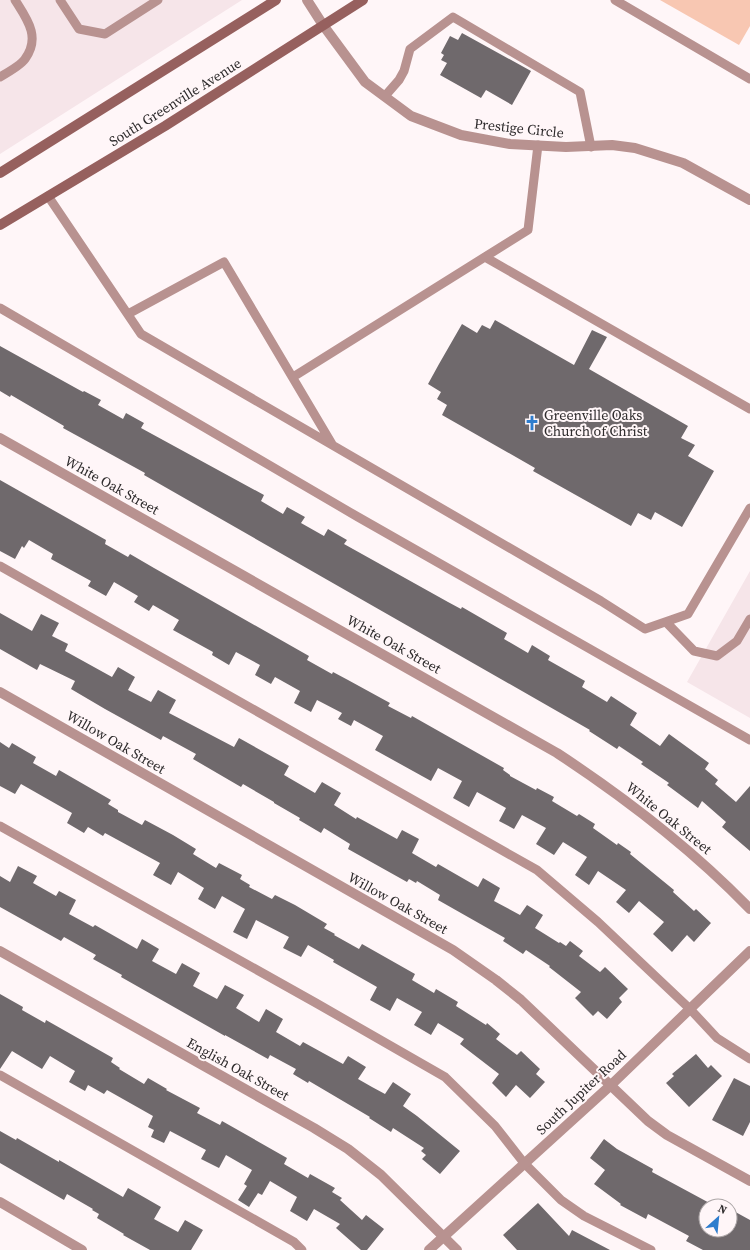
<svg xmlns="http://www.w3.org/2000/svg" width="750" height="1250" font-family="'Source Serif 4',serif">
<rect width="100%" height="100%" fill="#fff6f8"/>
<path fill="#f6e5e9" d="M0 0H242L0 154Z
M750 571V718L687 682Z"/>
<path fill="#f8c7b2" d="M660 0H750V26L739 45Z"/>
<path fill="#6f696c" d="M462 33 531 71 512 105 486 90 481 98 440 75 447 63 441 60 444 55 441 53 450 36 458 40Z
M495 320 574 365 592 330 607 337 589 369 688 426 681 438 695 445 688 456 714 471 682 527 655 512 651 520 638 513 631 526 533 471 535 468 442 415 447 405 437 399 441 392 428 384 439 364 462 324 477 333 482 325 490 329Z
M0 346 83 392 84 391 101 400 98 405 123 419 126 413 144 423 141 428 264 495 261 501 283 514 287 507 305 517 301 523 324 536 328 529 347 540 344 544 448 602 461 609 462 607 507 633 504 639 528 653 532 645 550 656 548 660 585 681 582 687 607 702 611 696 637 713 630 725 660 746 669 734 709 763 705 769 718 780 715 784 736 802 750 786V851L722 827 726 822 702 801 698 808 667 785 669 783 641 764 643 762 619 746 617 749 589 731 590 730 144 475 145 473 63 428 64 426 11 395 10 397 0 391Z
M0 480 106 540 105 544 128 557 130 554 154 568 309 656 307 660 332 674 333 672 348 680 390 703 388 706 411 718 412 716 504 768 503 770 510 775V776L536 790 537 788 554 797 552 801 577 816 579 814 595 824 593 828 617 845 618 843 631 852 630 854 674 890 673 892 694 911 696 909 711 923 694 942 687 935 672 952 653 934 664 922 639 901 629 913 616 902 626 890 598 871 589 885 575 875 587 857 563 842 554 855 536 844 546 828 522 815 514 829 499 821 506 808 477 792 469 807 453 798 462 781 438 768 431 781 375 750 383 736 354 720 351 726 338 719 342 713 317 700 311 712 294 703 300 691 275 677 271 684 255 675 260 665 236 652 229 665 212 655 213 652 173 630 179 620 153 605 149 611 134 602 138 596 114 582 106 596 88 586 91 581 51 559 53 554 29 540 24 548 22 546 15 559 0 551Z
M0 613 32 631 41 614 59 623 52 636 68 644 65 651 112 677 118 667 135 677 128 690 151 702 158 690 176 700 169 713 234 747 239 738 289 766 284 775 315 793 322 782 341 793 334 805 356 819 357 817 397 839 402 830 419 839 412 853 436 867 438 864 478 887 483 878 500 888 494 901 520 915 527 905 543 915 535 928 559 943 560 942 566 946 570 941 583 951 579 956 600 972 605 967 628 989 619 998 622 1002 607 1019 598 1011 593 1016 575 998 581 992 549 967 550 966 526 950 523 954 503 941 505 938 438 900 440 895 417 881 416 883 409 879 407 882 348 849 350 844 324 828 321 833 299 820 300 818 274 803V802L243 784 241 787 193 759 196 754 163 736 161 740 105 709 71 689 75 681 40 664 37 670 0 649Z
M0 742 9 748 12 743 36 757 33 763 56 776 59 770 111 800 108 804 118 810V812L142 825 145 820 173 835 196 849 193 854 216 868 219 863 242 875 240 879 250 885 249 887 272 899 275 895 295 905 327 924 324 928 335 934 334 935 359 949 362 944 415 974 412 980 434 993 436 989 458 1002 456 1006 486 1025 487 1023 500 1034 496 1039 517 1055 521 1051 540 1069 536 1074 545 1082 530 1098 516 1085 506 1097 492 1083 499 1074 460 1044 464 1039 438 1023 431 1035 414 1025 422 1012 397 998 390 1011 370 1000 377 987 333 962 334 960 308 945 301 957 283 948 289 937 256 920 247 939 233 932 245 909 222 896 215 909 198 899 204 888 178 872 171 885 153 875 160 863 105 833 103 836 88 827 84 833 67 823 72 813 21 784 15 794 0 786Z
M18 866 37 876 33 883 56 896 59 891 76 900 69 914 93 927 95 925 137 949 142 939 159 949 152 961 176 974 182 963 200 973 193 986 217 999 225 985 244 995 236 1008 259 1022 266 1009 283 1019 276 1032 300 1046 303 1042 343 1064 348 1056 366 1067 358 1079 372 1087 385 1094 393 1082 411 1094 403 1106 417 1116 460 1151 440 1174 422 1159 426 1155 421 1151 424 1148 393 1128 391 1132 369 1118 370 1117 309 1081 308 1083 293 1074 296 1069 270 1055 268 1059 225 1035V1036L121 977 122 975 93 959 96 955 64 937 61 941 0 907V876L10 882Z
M0 994 23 1007 22 1010 45 1023 46 1020 113 1058 111 1062 120 1068 119 1069 144 1084 148 1078 167 1089 166 1090 200 1108 197 1113 220 1125 222 1121 287 1158 284 1164 308 1178 310 1174 335 1188 332 1192 342 1198 340 1200 362 1220 366 1215 384 1229 367 1250H361L336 1228 340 1224 314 1209 307 1221 290 1211 297 1197 270 1181 262 1195 258 1193 249 1207 238 1200 247 1186 244 1184 252 1170 226 1155 219 1168 201 1159 206 1150 170 1131 164 1143 151 1137 154 1130 148 1127 153 1116 107 1090 104 1094 88 1085 85 1091 69 1082 75 1071 50 1056 42 1069 12 1051 0 1069Z
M696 1054 708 1068 711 1065 722 1076 689 1107 666 1083 674 1076 672 1074Z
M734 1078 750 1086V1122L743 1136 712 1120Z
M0 1131 16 1140 17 1138 59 1162V1160L123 1197 128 1188 161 1207 154 1219 178 1232 185 1220 203 1230 191 1250H150L123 1235 124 1234 97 1218 99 1214 92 1210 93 1209 67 1194 64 1200 0 1163Z
M604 1139 617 1149 653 1169 652 1172 715 1206 717 1202 724 1206H706V1230H730V1209L750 1220V1250H703L686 1241 689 1236 648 1214 646 1219 620 1205 621 1204 594 1184 605 1170 590 1158Z
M538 1203 569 1236 572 1230 610 1250H517L503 1235Z"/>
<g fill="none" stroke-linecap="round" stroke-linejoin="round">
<path stroke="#b89290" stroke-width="9" d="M60 0 79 29 105 34 158 0
M615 0 750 79
M0 77C7 73 21 65 25 59 41 37 27 19 15 0
M385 96 399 80 404 71 410 49 453 17 580 92 591 147
M48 196 141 334 601 601 645 629 688 614 750 508
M485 257 750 409
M0 308 358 517 750 740
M128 314 224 262 332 444
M293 377 528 230 538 145
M0 566 537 870 598 922 690 1009 717 1038 750 1059
M666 622 694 651 717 656 737 641 750 619
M0 826 316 1003 445 1077 495 1126 524 1163 561 1200 584 1216 651 1250
M0 1075 294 1242 302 1250"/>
<path stroke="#b89290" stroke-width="10" d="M0 438 557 753C627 799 691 848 750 909
M0 692 453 950 496 980 521 1000 648 1121 667 1135 750 1181
M0 951 314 1128 348 1149 381 1175 457 1250
M0 1202 82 1250"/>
<path stroke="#b89290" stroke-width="10" d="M307 0 323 25 365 82 411 116 461 135 510 144 566 147 612 145 635 148 683 163 750 200
M429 1250 611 1085 750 951"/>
<path stroke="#96605e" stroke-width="10" d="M0 173 276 0
M0 225 165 126 363 0"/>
</g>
<defs>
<g id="church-bare" transform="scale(1.2)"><path d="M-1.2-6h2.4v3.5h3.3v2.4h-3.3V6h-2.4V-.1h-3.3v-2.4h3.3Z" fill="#2e7dcd" stroke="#fff6f8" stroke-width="2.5" paint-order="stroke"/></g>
</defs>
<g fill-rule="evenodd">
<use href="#church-bare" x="532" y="423"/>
</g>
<g text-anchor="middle" stroke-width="4" stroke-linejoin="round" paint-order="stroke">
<g font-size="14" fill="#2e2b2c" stroke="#fff6f8">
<text transform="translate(175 102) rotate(-32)" y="5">South Greenville Avenue</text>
<text transform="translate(519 128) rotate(6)" y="5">Prestige Circle</text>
<text transform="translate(112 485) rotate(29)" y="5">White Oak Street</text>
<text transform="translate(394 644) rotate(29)" y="5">White Oak Street</text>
<text transform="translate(116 742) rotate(30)" y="5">Willow Oak Street</text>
<text transform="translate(669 818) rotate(39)" y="5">White Oak Street</text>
<text transform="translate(398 903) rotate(29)" y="5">Willow Oak Street</text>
<text transform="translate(238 1069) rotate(29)" y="5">English Oak Street</text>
<text transform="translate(581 1092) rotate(-43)" y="5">South Jupiter Road</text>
</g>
<g font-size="14" fill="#2e2b2c" stroke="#fff6f8" text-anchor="start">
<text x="544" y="420">Greenville Oaks<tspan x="544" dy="16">Church of Christ</tspan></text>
</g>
</g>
<g transform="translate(718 1218) rotate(27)"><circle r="19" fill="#fff6f8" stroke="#aba5a6"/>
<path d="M0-3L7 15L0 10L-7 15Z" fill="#2e7dcd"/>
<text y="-6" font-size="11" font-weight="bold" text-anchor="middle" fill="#2e2b2c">N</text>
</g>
</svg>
